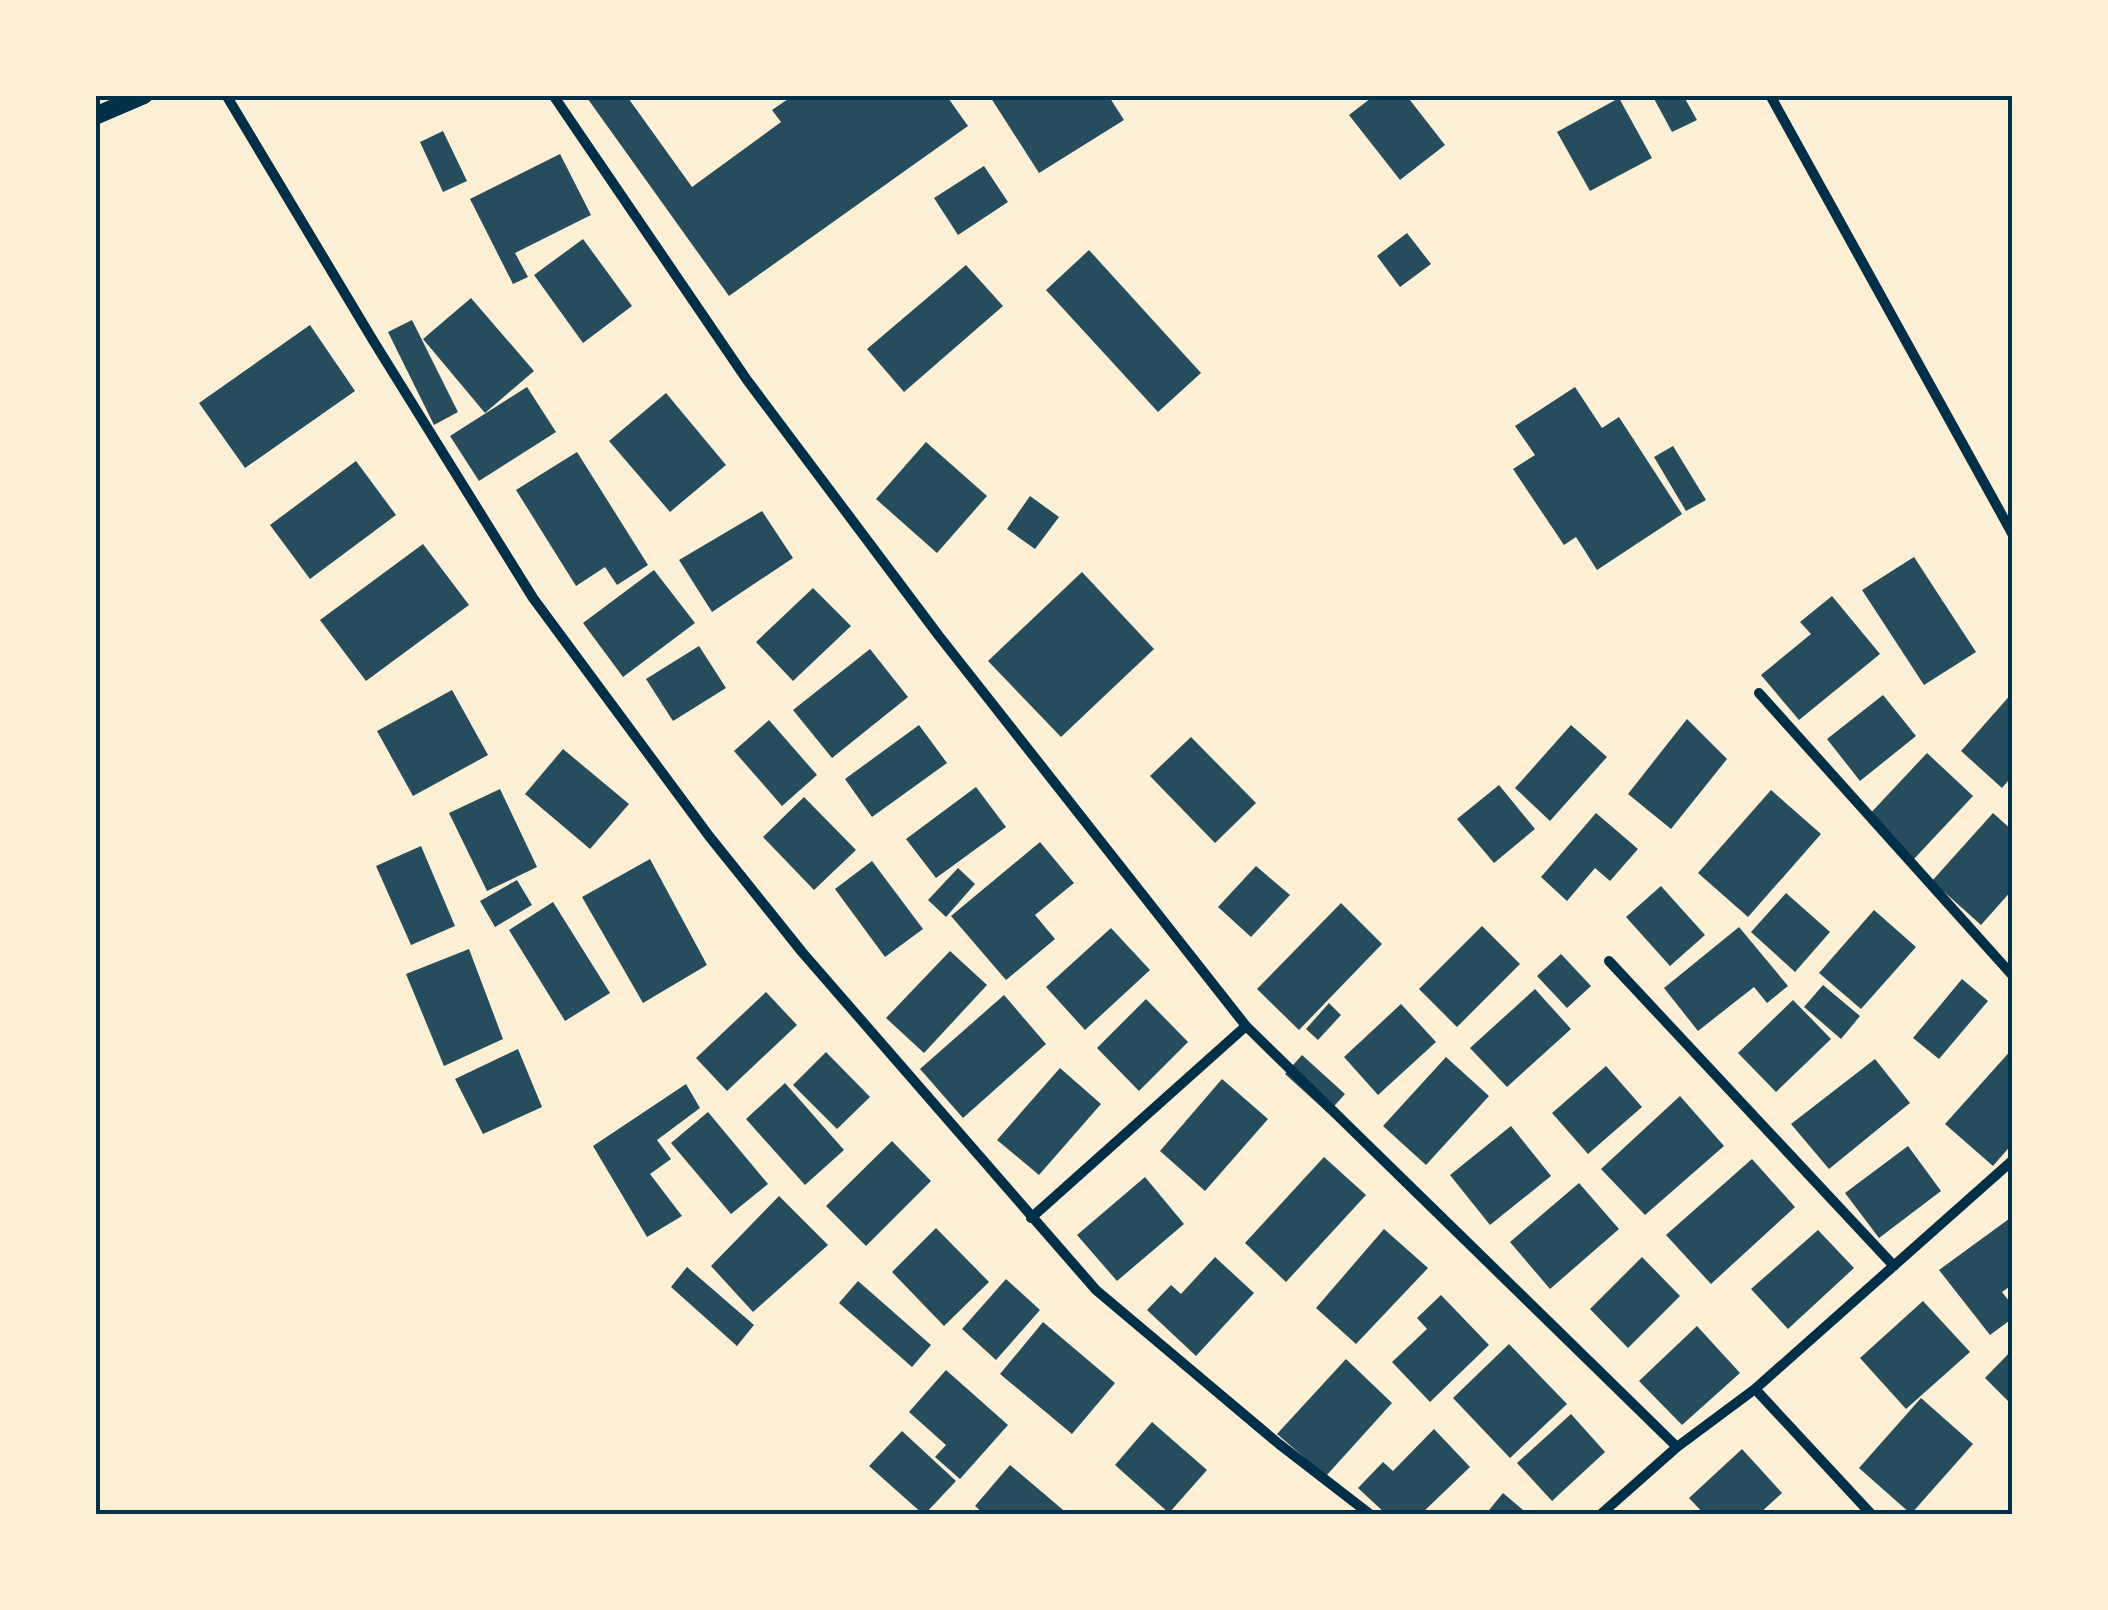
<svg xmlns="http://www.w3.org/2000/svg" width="2108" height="1610" font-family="Ubuntu,sans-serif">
<rect width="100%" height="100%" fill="#fdf0d5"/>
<path fill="#264d5e" d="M585 95H626L692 187 781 122 772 110 794 95H946L968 126 729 296Z
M989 95H1108L1124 120 1039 173Z
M1375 95H1406L1445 145 1400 180 1349 115Z
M1652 95H1683L1697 120 1672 132Z
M1619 98 1652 158 1590 191 1557 132Z
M443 131 467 181 443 192 420 142Z
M560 154 591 215 515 253 528 277 513 284 470 199Z
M984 166 1008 202 958 235 934 198Z
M1407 233 1431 264 1400 287 1377 256Z
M583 239 632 306 583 343 534 275Z
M1089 250 1201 373 1158 412 1046 290Z
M966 265 1003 306 904 392 867 349Z
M471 298 534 371 485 413 423 339Z
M412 320 458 412 434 425 388 332Z
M310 325 355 391 245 468 199 403Z
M527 387 556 432 479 481 450 436Z
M1575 387 1602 428 1619 417 1682 514 1597 570 1576 537 1564 545 1513 469 1535 455 1515 426Z
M666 393 726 465 670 512 609 441Z
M926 442 987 496 937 553 876 499Z
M1673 446 1706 500 1686 511 1654 457Z
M577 452 648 565 617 585 605 567 576 586 516 490Z
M356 461 396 515 310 579 270 525Z
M1030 496 1059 517 1035 549 1007 529Z
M762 511 793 558 712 612 679 560Z
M423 544 469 605 366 681 320 620Z
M1914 557 1976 652 1924 685 1862 590Z
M654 570 695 623 623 677 583 623Z
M1082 572 1154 649 1061 737 988 661Z
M813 588 851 626 793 681 756 642Z
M1832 596 1880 654 1799 720 1761 675 1811 634 1800 622Z
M699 646 726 688 673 721 646 679Z
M870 649 908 697 832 758 793 710Z
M452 690 488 755 413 796 377 731Z
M2013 692V775L2002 788 1961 751Z
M1883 695 1916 736 1860 781 1827 739Z
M1687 719 1727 759 1671 829 1628 794Z
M769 720 817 775 782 806 734 751Z
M919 725 947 763 872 817 845 779Z
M1571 725 1607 757 1550 821 1515 788Z
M1191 737 1256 803 1215 843 1150 776Z
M563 749 629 804 590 849 525 794Z
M1927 753 1973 796 1913 860 1866 818Z
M1499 785 1535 829 1494 863 1457 819Z
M976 787 1006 827 936 878 906 839Z
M500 789 537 867 487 891 449 813Z
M1771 790 1821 834 1748 917 1698 873Z
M804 797 856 850 814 890 763 837Z
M1596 813 1638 849 1610 881 1595 868 1567 901 1541 877Z
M1993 813 2013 831V889L1981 925 1932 881Z
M1040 842 1074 883 1035 915 1055 939 1006 980 951 916Z
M421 846 455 926 411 945 376 866Z
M650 859 707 965 643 1003 582 897Z
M872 861 923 929 885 957 835 889Z
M1256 866 1290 895 1251 937 1218 907Z
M958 868 975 884 946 917 928 900Z
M517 880 532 905 495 927 480 901Z
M1661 886 1705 935 1670 966 1626 917Z
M1786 893 1830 932 1795 972 1751 932Z
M553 902 610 993 565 1021 509 930Z
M1341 903 1382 944 1299 1030 1257 989Z
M1874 910 1916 947 1861 1009 1819 973Z
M1482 926 1520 964 1457 1027 1419 989Z
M1739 927 1788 986 1767 1003 1754 987 1698 1031 1664 988Z
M1111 928 1150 970 1085 1030 1046 987Z
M469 949 503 1039 444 1066 406 974Z
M950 951 987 985 924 1053 886 1018Z
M1561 954 1591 986 1567 1008 1537 976Z
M1962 979 1988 1001 1939 1059 1913 1038Z
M1823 985 1860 1016 1841 1039 1804 1007Z
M1535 989 1571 1029 1507 1087 1470 1048Z
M766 992 797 1025 727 1091 696 1058Z
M1004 995 1046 1044 963 1118 920 1069Z
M1146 999 1188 1042 1139 1091 1097 1048Z
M1793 1000 1831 1039 1776 1092 1738 1053Z
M1329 1003 1341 1015 1318 1040 1306 1029Z
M1401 1004 1436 1042 1378 1095 1344 1057Z
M2013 1048V1143L1993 1166 1945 1124Z
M518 1049 542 1107 483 1134 455 1079Z
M826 1052 870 1097 837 1129 793 1085Z
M1302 1055 1345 1094 1328 1113 1285 1074Z
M1446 1057 1489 1096 1426 1165 1383 1126Z
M1875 1059 1910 1103 1829 1169 1791 1124Z
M1606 1066 1642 1107 1588 1154 1552 1113Z
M1060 1068 1101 1104 1039 1175 997 1140Z
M1222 1079 1268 1119 1205 1191 1160 1151Z
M785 1083 844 1150 805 1185 746 1119Z
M686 1084 700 1108 657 1140 671 1159 650 1174 682 1216 647 1237 593 1146Z
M1680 1096 1724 1146 1645 1215 1601 1169Z
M708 1112 768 1184 731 1214 671 1143Z
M1511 1126 1551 1176 1490 1225 1450 1175Z
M892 1141 931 1181 866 1246 826 1206Z
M1908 1146 1941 1191 1879 1238 1845 1193Z
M1324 1157 1366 1195 1286 1282 1245 1243Z
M1752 1159 1795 1207 1711 1284 1666 1235Z
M1145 1177 1184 1224 1117 1281 1077 1235Z
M1579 1183 1619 1229 1550 1289 1510 1242Z
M779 1196 828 1245 753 1312 711 1266Z
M2013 1216V1284L2002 1292 2013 1306V1318L1990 1335 1939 1270Z
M936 1228 989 1282 944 1326 892 1272Z
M1384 1229 1428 1268 1356 1344 1316 1308Z
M1818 1230 1854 1268 1788 1329 1751 1289Z
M1215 1257 1254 1293 1196 1356 1147 1310 1171 1285 1181 1294Z
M1642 1257 1680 1296 1628 1348 1590 1309Z
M687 1267 754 1325 737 1346 671 1287Z
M1006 1279 1040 1310 996 1360 962 1329Z
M858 1281 931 1345 912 1367 839 1303Z
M1441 1295 1489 1345 1430 1402 1392 1362 1427 1329 1417 1318Z
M1923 1301 1970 1352 1906 1409 1860 1358Z
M1043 1322 1115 1383 1072 1434 1000 1374Z
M1697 1326 1740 1373 1682 1425 1639 1381Z
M1509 1344 1567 1404 1510 1458 1453 1398Z
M2013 1349V1406L1985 1378Z
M1346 1359 1392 1403 1326 1476 1277 1434Z
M946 1370 1008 1425 960 1479 935 1457 946 1445 909 1412Z
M1921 1398 1973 1444 1911 1514 1859 1468Z
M1571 1414 1605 1452 1552 1501 1517 1463Z
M1152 1422 1207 1470 1169 1513 1115 1465Z
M1434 1429 1470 1467 1420 1515H1387L1358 1488 1383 1462 1393 1471Z
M902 1431 956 1481 924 1515 869 1466Z
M1742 1449 1782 1493 1758 1515H1705L1689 1498Z
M1010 1465 1069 1515H985L975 1506Z
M1503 1493 1529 1515H1485Z"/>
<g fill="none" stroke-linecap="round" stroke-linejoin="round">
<path stroke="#003049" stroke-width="10" d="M226 95 374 342 533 598 709 836 802 952 1096 1290 1279 1444 1371 1515
M553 95 747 380 939 636 1246 1026 1677 1447
M1770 95 2013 535
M1759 693 2013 976
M1609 961 1894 1266
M1031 1218 1246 1026
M1755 1389 1872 1515
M1600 1515 1677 1447 1755 1389 2013 1160"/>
<path stroke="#003049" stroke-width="18" d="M95 116 144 95"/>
</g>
<rect width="2108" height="1610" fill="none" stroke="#fdf0d5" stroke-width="195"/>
<rect x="98" y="98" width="1912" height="1414" fill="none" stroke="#003049" stroke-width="4"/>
</svg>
